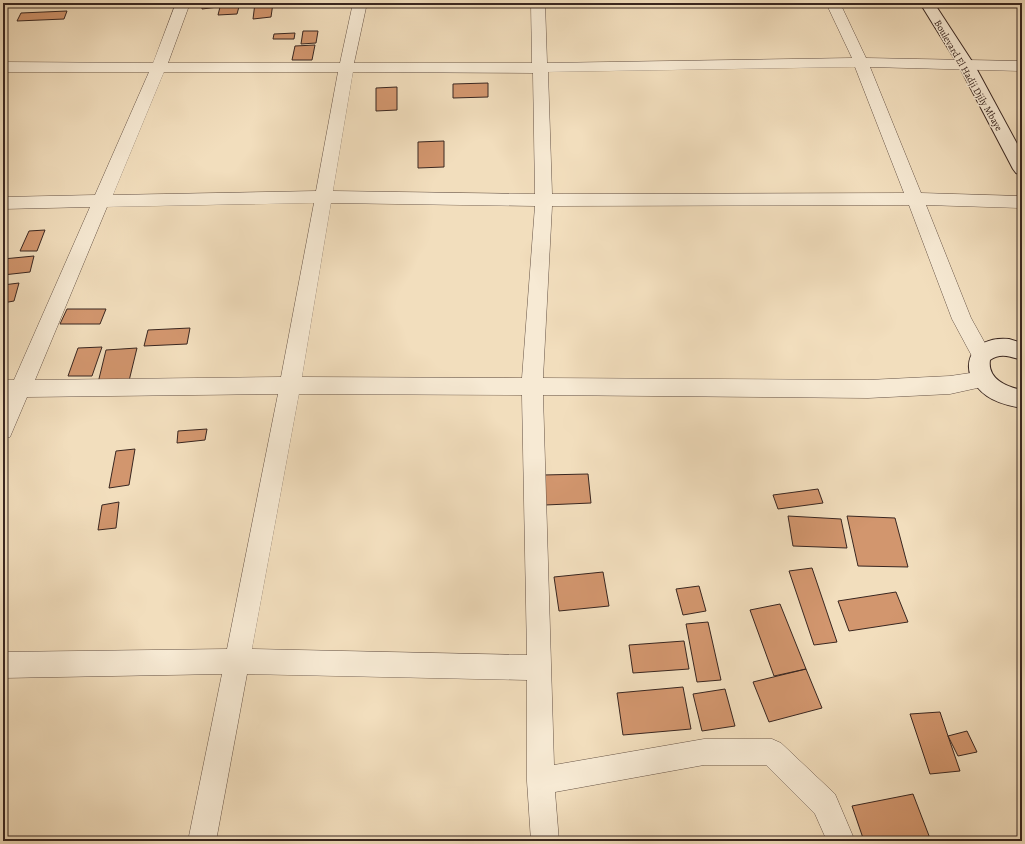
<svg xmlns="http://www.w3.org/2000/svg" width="1025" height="844" font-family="Alegreya,serif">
<rect width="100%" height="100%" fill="#f2debd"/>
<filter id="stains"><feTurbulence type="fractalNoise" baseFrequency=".005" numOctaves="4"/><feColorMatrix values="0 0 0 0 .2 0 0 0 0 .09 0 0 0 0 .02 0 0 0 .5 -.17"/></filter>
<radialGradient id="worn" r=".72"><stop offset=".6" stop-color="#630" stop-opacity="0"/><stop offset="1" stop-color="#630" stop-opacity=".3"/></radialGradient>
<path fill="#d2966e" stroke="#392620" d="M84 3H106L105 5 82 6Z
M202 3H218V7L202 9Z
M221 3H240L237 14 218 15Z
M255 3H273L271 17 253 19Z
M67 11 64 19 17 21 21 13Z
M303 31H318L316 43 301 44Z
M295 33 294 39H273L274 34Z
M315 45 312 60H292L295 46Z
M488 83V97L453 98V84Z
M397 87V110L376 111V88Z
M444 141V167L418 168V142Z
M45 230 37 251H20L29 231Z
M34 256 30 272 3 275V259Z
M19 283 14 301 3 303V285Z
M67 309H106L100 324H60Z
M190 328 187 344 144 346 148 330Z
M102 347 92 376H68L78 348Z
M137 348 128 385 97 387 106 350Z
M207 429 205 440 177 443 178 431Z
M135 449 129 485 109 488 116 451Z
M588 474 591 503 545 505 543 475Z
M818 489 823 503 778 509 773 495Z
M119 502 116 528 98 530 102 505Z
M788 516 841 519 847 548 793 546Z
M847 516 895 518 908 567 858 566Z
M812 568 837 642 814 645 789 571Z
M603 572 609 606 559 611 554 577Z
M699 586 706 611 683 615 676 589Z
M896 592 908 622 849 631 838 601Z
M780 604 806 669 774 676 750 610Z
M708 622 721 680 697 682 686 624Z
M684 641 689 669 633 673 629 645Z
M806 669 822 708 769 722 753 682Z
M683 687 691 729 623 735 617 693Z
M725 689 735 726 702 731 693 694Z
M940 712 948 736 960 771 930 774 910 714Z
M967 731 977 752 958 756 948 736Z
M913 794 931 841H864L852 806Z"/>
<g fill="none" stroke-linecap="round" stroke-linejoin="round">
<g stroke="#675447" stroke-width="1">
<path id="street" d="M176 3H190L168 63H340L353 3H367L354 63H532L531 3H545L547 63 852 58 826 3H840L866 58 1022 61V71L870 67 921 193 1022 196V208L926 205 971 318 991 354 988 360 981 362 974 360 952 319 909 205 552 206 543 378 868 380 950 376 984 371 991 373 994 379 991 385 950 394 868 398 543 395 554 765 704 739H772L781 743 835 794 855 841H827L815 814 766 765H704L555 792 559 841H531L527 781V680L247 674 216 841H188L222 674 3 678V652L227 649 278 394 27 397 10 437 3 439V406L7 398H3V380H14L90 207 3 209V197L95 195 149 72H3V62L153 63ZM855 67 904 193 552 194 548 72ZM164 72H338L316 191 113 195ZM353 72 533 73 535 194 333 191ZM314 203 281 377 35 380 107 207ZM331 203 535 206 522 378 302 377ZM299 394 522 395 527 655 252 649Z"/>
</g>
<g stroke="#392620" stroke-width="2">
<path id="secondary" d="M920 3H934L975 66 1022 153V175L1016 173 1013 169 959 66Z
M1009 339 1022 343V360C1011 357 1001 352 990 360 987 379 1007 387 1022 390V408C1010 406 997 403 987 396 954 372 969 335 1009 339Z"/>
</g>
<use href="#street" fill="#f7ead4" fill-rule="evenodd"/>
<use href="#secondary" fill="#f7ead4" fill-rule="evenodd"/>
</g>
<g text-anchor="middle" stroke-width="3" stroke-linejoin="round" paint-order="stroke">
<g font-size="10" fill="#392620" stroke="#f7ead4">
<text transform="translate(969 75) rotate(60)" y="4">Boulevard El Hadji Djily Mbaye</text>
</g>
</g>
<rect width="1025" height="844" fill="none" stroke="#f2debd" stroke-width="16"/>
<rect x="4" y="4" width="1017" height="836" fill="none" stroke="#392620" stroke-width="2"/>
<rect x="8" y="8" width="1009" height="828" fill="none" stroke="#392620"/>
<rect width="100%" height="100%" filter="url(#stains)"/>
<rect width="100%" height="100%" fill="url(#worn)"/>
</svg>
